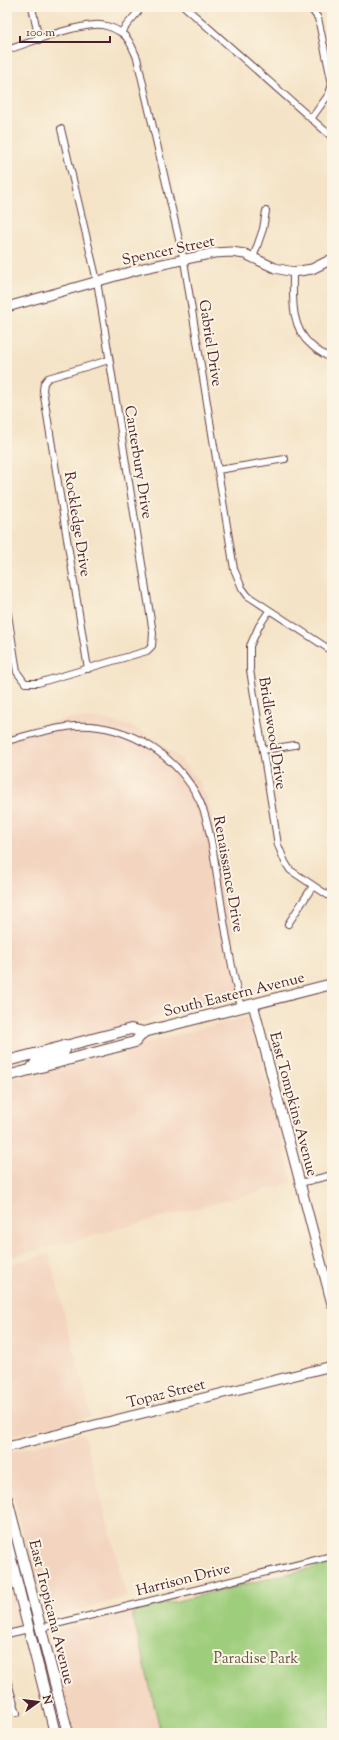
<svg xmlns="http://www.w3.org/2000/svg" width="339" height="1740" font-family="'Sorts Mill Goudy',serif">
<rect width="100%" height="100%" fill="#fcf5e5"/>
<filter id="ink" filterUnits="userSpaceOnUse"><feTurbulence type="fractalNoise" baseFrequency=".025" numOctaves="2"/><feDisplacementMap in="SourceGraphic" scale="8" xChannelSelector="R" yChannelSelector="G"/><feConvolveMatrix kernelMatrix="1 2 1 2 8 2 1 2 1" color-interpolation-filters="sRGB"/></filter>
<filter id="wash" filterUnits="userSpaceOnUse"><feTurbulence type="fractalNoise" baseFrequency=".012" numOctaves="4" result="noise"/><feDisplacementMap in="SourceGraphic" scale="16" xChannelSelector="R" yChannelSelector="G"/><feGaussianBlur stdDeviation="0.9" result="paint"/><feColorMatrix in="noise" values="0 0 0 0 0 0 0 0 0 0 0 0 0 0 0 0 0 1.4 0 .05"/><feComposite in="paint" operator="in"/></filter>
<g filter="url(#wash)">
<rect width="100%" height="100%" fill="#f4e3c6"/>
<path fill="#f3d4bf" d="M75 718 103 719 131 726 157 740 180 758 198 781 209 803 219 834 240 972 246 993 7 1058V733L54 721Z
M250 1016 292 1183 7 1258V1079Z
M49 1254 91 1416 7 1437V1265Z
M84 1433 127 1597 46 1619 7 1472V1453Z
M7 1576 20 1625 7 1629Z
M132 1612 161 1733H74L49 1632Z"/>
<path fill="#9ecd7b" stroke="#747653" d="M332 1563V1733H161L132 1612Z"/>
</g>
<g filter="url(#ink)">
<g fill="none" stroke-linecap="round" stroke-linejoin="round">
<g stroke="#643c42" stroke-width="8">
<path id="street" d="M32 7 39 40
M185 7 332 137
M121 32 142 7
M7 50C32 42 68 27 94 25 102 24 113 27 120 32 129 37 133 49 137 58L184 261 234 569 242 588 248 596 332 651
M311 119 329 94 332 84 318 18 312 10
M253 258 263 229 266 211
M293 272C293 297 290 327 311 345 317 351 325 355 332 359
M218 470 285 459
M7 608 17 672 25 683H38L147 651 152 646 153 633 97 281 61 129
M269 611 259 626 250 646V670L278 845 285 862 290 870 332 898
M88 669 43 390 44 383 48 378 109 360
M7 741C29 735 51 728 75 726 128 722 187 760 204 812 212 837 215 863 219 889 225 929 231 968 241 1007
M263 750 295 745
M288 924 313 886
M300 1183 332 1175
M40 1628 332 1556
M7 1634 29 1629
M7 1680 17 1713"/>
</g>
<g stroke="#643c42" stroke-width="11">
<path id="secondary" d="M7 307 144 268 214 253 231 252 245 254 275 268 293 272 312 269 332 259
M253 1004 332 1304
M7 1447 332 1366"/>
</g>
<g stroke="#643c42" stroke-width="12">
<path id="primary" d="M7 1061 131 1029 144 1032 332 984
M30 1070 38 1060 63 1053 65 1050V1045
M7 1076 135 1042 144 1032
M7 1499 68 1733
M7 1543 55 1733"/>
</g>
<use href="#street" stroke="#fff" stroke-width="6"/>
<use href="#secondary" stroke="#fff" stroke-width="9"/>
<use href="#primary" stroke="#fff" stroke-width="10"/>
</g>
</g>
<g text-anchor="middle" stroke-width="4" stroke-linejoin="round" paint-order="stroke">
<g font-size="15" fill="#4a1f2b" stroke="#fcf5e5">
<text transform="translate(168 250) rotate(-12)" y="5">Spencer Street</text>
<text transform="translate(211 343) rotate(81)" y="5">Gabriel Drive</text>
<text transform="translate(139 462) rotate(81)" y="5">Canterbury Drive</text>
<text transform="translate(78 524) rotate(81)" y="5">Rockledge Drive</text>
<text transform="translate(273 733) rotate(81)" y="5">Bridlewood Drive</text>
<text transform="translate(229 874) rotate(80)" y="5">Renaissance Drive</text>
<text transform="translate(234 994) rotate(-14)" y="5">South Eastern Avenue</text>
<text transform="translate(294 1104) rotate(75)" y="5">East Tompkins Avenue</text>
<text transform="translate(166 1393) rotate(-14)" y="5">Topaz Street</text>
<text transform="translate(183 1579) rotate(-14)" y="5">Harrison Drive</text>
<text transform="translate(52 1612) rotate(76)" y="5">East Tropicana Avenue</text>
</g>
<g font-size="15" fill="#635343" stroke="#fcf5e5">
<text x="256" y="1663">Paradise Park</text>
</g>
</g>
<rect width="339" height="1740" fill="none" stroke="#fcf5e5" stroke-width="24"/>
<g transform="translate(38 1702) rotate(76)" stroke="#fcf5e5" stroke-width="3" paint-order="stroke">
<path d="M0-3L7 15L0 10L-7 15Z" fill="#4a1f2b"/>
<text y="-6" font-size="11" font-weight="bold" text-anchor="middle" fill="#4a1f2b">N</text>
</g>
<path d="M20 36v6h90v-6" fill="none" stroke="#4a1f2b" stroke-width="2"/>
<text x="26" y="36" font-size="12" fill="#4a1f2b" stroke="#fcf5e5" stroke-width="3" paint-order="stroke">100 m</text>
</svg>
